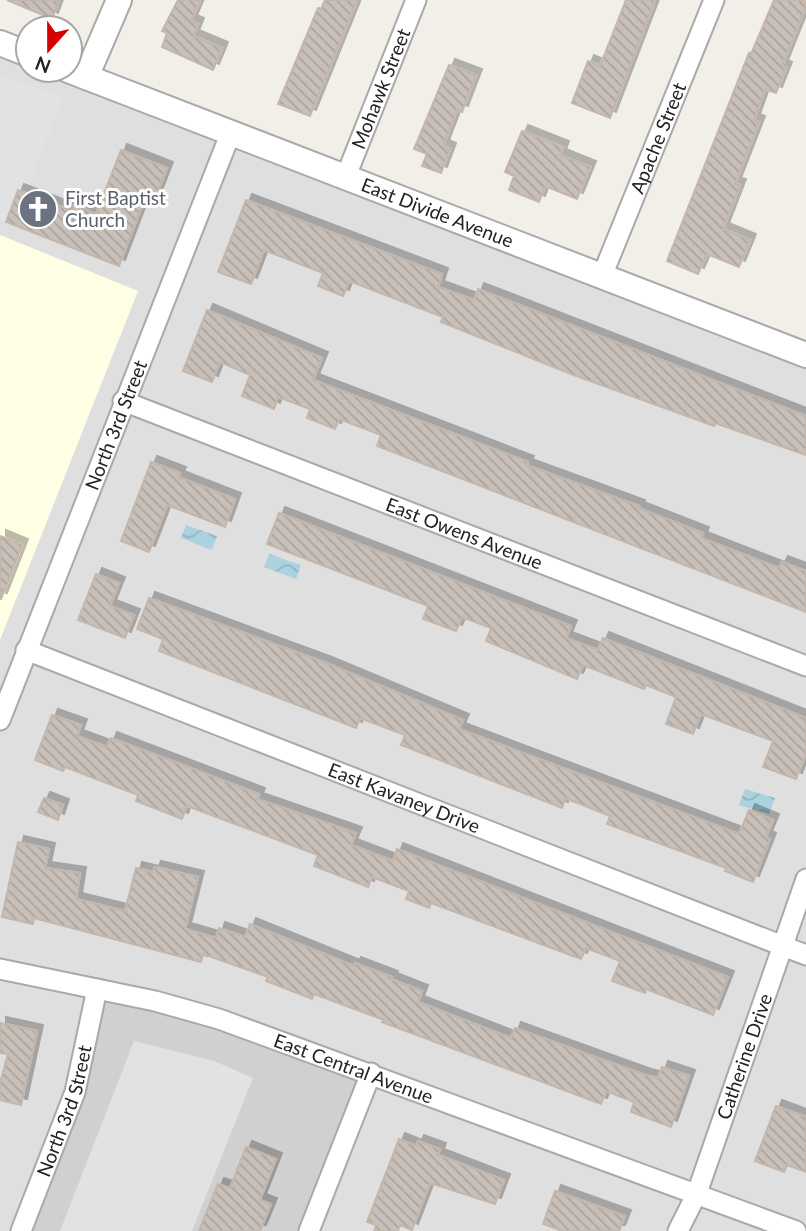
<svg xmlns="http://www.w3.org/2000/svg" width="806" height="1231" font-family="Lato,sans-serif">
<defs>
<pattern id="water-waves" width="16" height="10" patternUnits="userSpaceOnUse" patternTransform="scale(1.75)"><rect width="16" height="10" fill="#aad3df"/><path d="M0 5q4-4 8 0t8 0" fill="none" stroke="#92b5bf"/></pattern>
<pattern id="building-back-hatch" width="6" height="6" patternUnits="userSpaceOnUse" patternTransform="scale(1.75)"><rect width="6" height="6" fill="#c7bfb8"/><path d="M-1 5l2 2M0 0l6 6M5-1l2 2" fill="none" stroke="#aba49e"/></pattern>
<filter id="shadow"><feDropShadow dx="6" dy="-6" stdDeviation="0" flood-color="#0004"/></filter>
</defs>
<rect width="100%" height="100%" fill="#f2efe9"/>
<path fill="#e0dfdf" d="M0 50 28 61V70H51L806 365V1231H0Z"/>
<path fill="#ffffe5" d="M0 235 138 291 0 640Z"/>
<path fill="#d0d0d0" d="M106 999 156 1006 358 1077 298 1231H31L77 1116Z"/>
<path fill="#e2e2e2" d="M0 74 63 98 26 193 18 190 6 222 0 220Z
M134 1041 214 1061 253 1078 192 1231H60Z"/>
<path fill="url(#water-waves)" d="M186 525 217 536 212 550 181 538Z
M269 554 301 565 296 579 264 567Z
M745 789 775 798 769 814 739 805Z"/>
<path fill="url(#building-back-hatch)" stroke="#c4b6ab" stroke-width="2" filter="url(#shadow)" d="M7 0H59L52 19Z
M178 0H200L191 21 198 24 193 36 222 48 213 70 162 47 167 33 162 31Z
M325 0H357L310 116 278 104 318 8 322 9Z
M626 0H655L610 118 572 103 588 61 600 66Z
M774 0H806V6L782 66 786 68 776 93 765 89 754 120 759 122 735 184 740 185 723 229 750 240 739 267 707 254 698 274 667 261 749 53 751 54Z
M449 65 476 75 462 112 457 110 443 146 450 149 441 173 422 166 427 154 414 149Z
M522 131 563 147 560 155 590 167 577 199 545 186 539 202 509 190 514 176 505 172Z
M121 150 167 168 152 206 143 203 119 266 6 222 18 190 72 211 74 205 96 214Z
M246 200 442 274 438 287 474 300 478 289 806 416V455L715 423 714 426 571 374 441 322 443 317 349 281 343 296 318 286 323 273 264 250 251 284 218 272Z
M207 310 322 358 313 380 528 462 526 465 639 506 638 508 703 533 701 538 779 568 782 562 806 571V612L377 446 381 435 339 419 335 429 307 418 310 409 278 397 274 409 242 396 250 375 220 362 212 382 183 371Z
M151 462 180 473 178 477 235 499 225 527 167 505 149 552 121 541Z
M279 513 571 626 566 638 598 650 603 638 806 718V753L796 779 763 767 773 741 701 714 693 734 666 724 676 697 646 685 644 689 583 665 577 679 486 641 491 628 462 617 456 631 423 619 428 606 267 544Z
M0 536 22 545 1 599H0Z
M96 574 119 583 110 606 134 615 125 638 78 620Z
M149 598 326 663 463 720 459 729 739 834 749 810 773 820 766 837 770 839 753 882 725 871 726 868 607 824 610 816 565 798 562 808 401 745 405 735 360 718 356 728 159 651 163 639 137 629Z
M52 715 81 725 77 736 107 747 111 738 259 794 257 799 356 833 351 845 393 861 397 849 728 977 713 1015 646 989 645 993 612 981 620 961 586 948 581 959 431 903 429 908 406 899 409 891 372 877 368 887 314 866 318 855 246 828 187 806 182 819 136 801 138 795 65 767 63 771 35 760Z
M44 798 63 805 58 820 38 812Z
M18 842 49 849 45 868 80 873 76 899 125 911 136 868 153 872 155 867 198 877 185 929 216 938 219 928 245 937 250 924 354 966 355 963 392 977 391 979 422 991 418 1002 511 1038 515 1028 645 1075 658 1078 662 1067 689 1076 671 1127 631 1112 634 1102 606 1091 601 1104 382 1022 384 1020 314 994 312 999 266 981 268 977 203 954 201 962 34 918 33 924 2 917Z
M0 1023 37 1031 21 1105 0 1100V1083L8 1054 0 1053Z
M776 1106 806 1117V1172L787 1165 784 1172 755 1161Z
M399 1139 416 1146 418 1141 440 1149 438 1155 504 1180 495 1204 430 1183 412 1230 400 1225 398 1231H374L376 1225 367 1222Z
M246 1147 276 1159 260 1200 271 1204 260 1231H199L218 1184 230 1188Z
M555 1191 625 1216 619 1231H562L543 1224Z"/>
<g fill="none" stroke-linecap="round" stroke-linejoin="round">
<g stroke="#a9a9a9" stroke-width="23">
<g id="minor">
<path id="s1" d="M346 176 416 0"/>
<path id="s2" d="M602 276 714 0"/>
<path id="s3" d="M123 401 806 666"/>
<path id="s4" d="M26 650 806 955"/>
<path id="s5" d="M0 720 231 132"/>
<path id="s6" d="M0 969 155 1001 219 1019 796 1231"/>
<path id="s7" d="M21 1231 75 1092 97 989"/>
<path d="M309 1231 371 1073"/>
<path id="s8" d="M678 1231 697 1193 806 879"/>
</g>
</g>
<g stroke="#a9a9a9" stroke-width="28">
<g id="tertiary">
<path d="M0 43 28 54"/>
<path id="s9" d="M68 70 806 355"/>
<path d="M86 77 119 0"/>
</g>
</g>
<use href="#minor" stroke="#fff" stroke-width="19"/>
<use href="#tertiary" stroke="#fff" stroke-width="24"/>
</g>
<defs>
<g id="church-disc" transform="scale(2.0125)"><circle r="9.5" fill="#6b7280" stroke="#fff"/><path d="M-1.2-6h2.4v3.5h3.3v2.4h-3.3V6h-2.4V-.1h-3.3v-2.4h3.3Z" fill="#fff"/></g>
</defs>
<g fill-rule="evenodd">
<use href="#church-disc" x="38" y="209"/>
</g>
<g text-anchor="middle" stroke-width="6" stroke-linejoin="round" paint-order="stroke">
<g font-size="19" fill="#222" stroke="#fff">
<text dy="7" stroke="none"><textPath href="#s1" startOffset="94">Mohawk Street</textPath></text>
<text dy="7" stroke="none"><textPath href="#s2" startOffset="149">Apache Street</textPath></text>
<text dy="7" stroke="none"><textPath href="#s9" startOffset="396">East Divide Avenue</textPath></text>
<text dy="7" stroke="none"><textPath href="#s5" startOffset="317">North 3rd Street</textPath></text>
<text dy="7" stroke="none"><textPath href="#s3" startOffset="366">East Owens Avenue</textPath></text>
<text dy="7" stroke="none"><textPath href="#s4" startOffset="406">East Kavaney Drive</textPath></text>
<text dy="7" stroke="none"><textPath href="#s8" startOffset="187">Catherine Drive</textPath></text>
<text dy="7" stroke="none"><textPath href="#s6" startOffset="368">East Central Avenue</textPath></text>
<text dy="7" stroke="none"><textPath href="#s7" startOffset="128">North 3rd Street</textPath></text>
</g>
<g font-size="19" fill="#5b616d" stroke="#fff" text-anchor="start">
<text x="65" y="205">First Baptist<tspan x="65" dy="22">Church</tspan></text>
</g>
</g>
<g transform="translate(49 49) rotate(201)"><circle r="33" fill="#ffffff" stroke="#a7a7a7" stroke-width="2"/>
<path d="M0-5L12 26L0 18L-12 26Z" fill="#d40000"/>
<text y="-10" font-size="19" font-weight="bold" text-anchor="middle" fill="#222222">N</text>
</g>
</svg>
